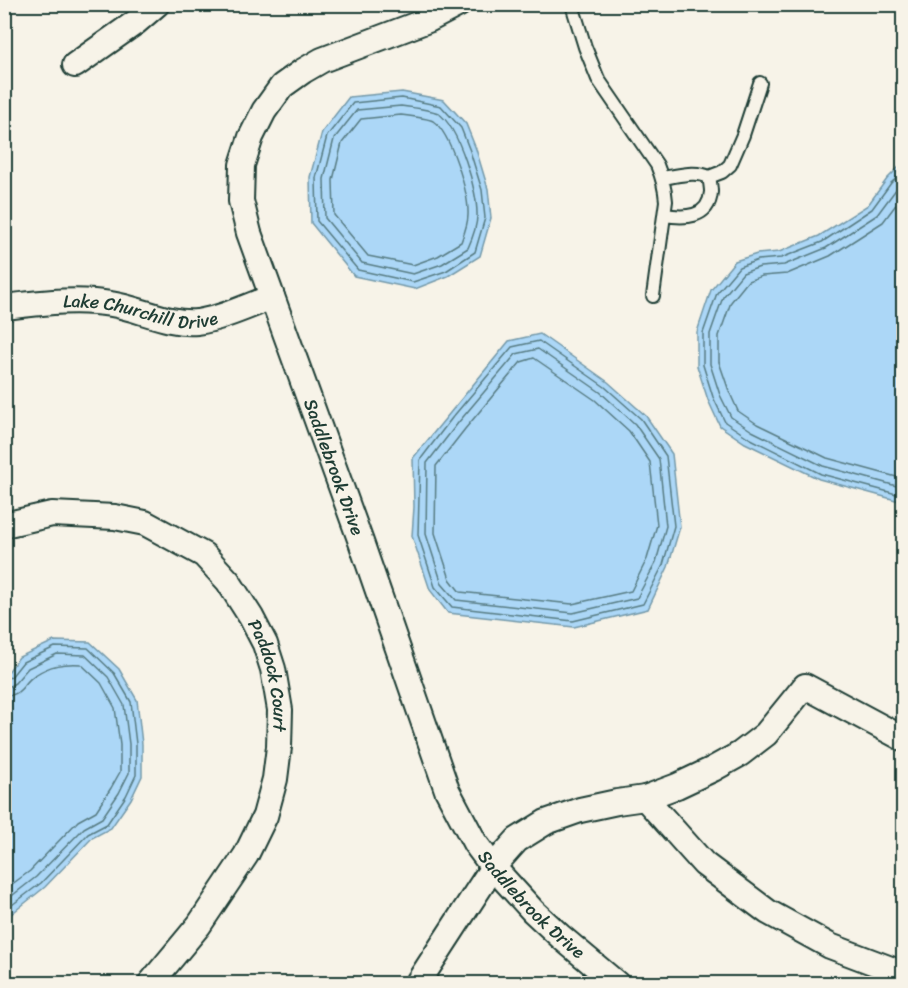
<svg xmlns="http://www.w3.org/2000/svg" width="908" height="988" font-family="Sriracha,sans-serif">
<rect width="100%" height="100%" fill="#f7f3e8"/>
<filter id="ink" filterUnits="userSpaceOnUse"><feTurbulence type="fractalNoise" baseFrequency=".0167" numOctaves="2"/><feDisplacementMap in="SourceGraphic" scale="12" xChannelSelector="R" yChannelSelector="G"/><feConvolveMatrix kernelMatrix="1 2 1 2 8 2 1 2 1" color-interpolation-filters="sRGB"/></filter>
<g filter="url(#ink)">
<path fill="#acd7f7" stroke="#7499a9" stroke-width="1.5" d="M402 92 444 100 466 124 476 149 488 189 491 218 480 256 448 276 415 289 354 276 311 223 310 177 322 132 349 97Z
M903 163V502L819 479 745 443 720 426 708 400 697 366V332L711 290 735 261 757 254 779 252 819 236 868 205 887 179Z
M540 334 608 382 646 416 672 454 680 527 668 567 648 609 574 627 448 613 430 590 412 536 414 507 413 458 509 341Z
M54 641 90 642 119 669 137 700 142 744V776L131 799 111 828 92 838 45 887 5 919V676L19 657Z"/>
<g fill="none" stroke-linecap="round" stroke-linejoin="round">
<path stroke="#577b82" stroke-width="1.5" d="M402 98 441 106 461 128 470 151 482 190 485 218 475 252 446 271 413 282 358 270 317 221 316 178 327 136 353 103Z
M401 106C409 107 432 110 438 113 459 127 478 192 477 216 477 226 472 239 468 248L442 264 413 274 362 263 325 218 324 179 334 139 357 110Z
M401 115C409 116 427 118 433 121 451 133 469 194 468 215 468 224 464 234 461 242L438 256 413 265 368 256 334 215 333 180 342 143 361 119Z
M904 171 891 183 872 209 822 242 781 258 758 260 739 267 717 293 703 333V365L713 397 725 422 749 438 821 474 904 496
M904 181 897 188 877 215 826 248 784 265 760 267 743 273 723 297 710 334V364L720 395 731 417 752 431 823 466 904 488
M904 194 883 222 830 256 787 274 762 276 748 281 731 302 719 336V362L729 391 738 411 757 424 827 458 904 479
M539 341 605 387 641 419 666 456 674 526 663 565 643 604 573 621 452 607 435 587 418 535 420 460 452 418 512 347Z
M538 349 600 392 635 424 659 459 666 526 656 562 637 598 573 613 456 600 442 584 426 534 427 463 458 423 516 354Z
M534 358 595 400 629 431 650 462 657 525 647 559 631 591 572 604 460 592 450 579 435 533 436 466 465 429 521 362Z
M4 679 11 677 23 662 55 647 88 648 114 673 131 702 136 744V775L126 796 107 824 88 834 41 883 4 911
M4 687 10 686 15 683 28 668 57 654 85 655 108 677 124 705 129 744V773L119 793 102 818 84 828 36 877 4 902
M4 696C24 695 22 683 35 675 50 665 64 663 81 664L101 683 115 708 120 745V772L111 788 96 811 78 821 30 871 4 890"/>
<g stroke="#1f3d34" stroke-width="16">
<path id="service" d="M573 8 585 47 598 79 657 165C662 177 665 188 666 201L653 296
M662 178C678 176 695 170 709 177L722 172 730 165 743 135 760 83
M664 215C684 218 709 219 711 192 711 187 710 182 709 177"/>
</g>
<g stroke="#1f3d34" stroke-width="28">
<g id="minor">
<path id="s1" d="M459 4 428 20 322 60 303 71 282 86 264 111 251 137 242 165 241 201 249 233 361 542 447 790 475 843 493 867 533 911 561 937 617 984"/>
<path d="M75 65 136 22 157 4"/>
<path id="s2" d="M4 307C40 303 76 298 111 304 138 308 170 325 197 322 223 318 248 306 272 297"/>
<path id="s3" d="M4 525 52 514 115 517 145 523 204 555 228 581 251 617 265 644 273 669 280 710 279 747 275 779 265 816 246 855 199 925 150 984"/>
<path d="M645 798 704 864 768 912 830 946 904 974"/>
<path d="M417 984 493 867 517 840 546 822 580 810 617 802 645 798 677 786 713 769 740 754 766 734 805 686 904 739"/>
</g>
</g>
<use href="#service" stroke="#f7f3e8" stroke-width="12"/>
<use href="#minor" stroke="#f7f3e8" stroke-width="24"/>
</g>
</g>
<g text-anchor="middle" stroke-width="6" stroke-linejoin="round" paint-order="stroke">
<g font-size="18" fill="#1f3d34" stroke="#f7f3e8">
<text dy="6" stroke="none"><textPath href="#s2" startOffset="138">Lake Churchill Drive</textPath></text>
<text dy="6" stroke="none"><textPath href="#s1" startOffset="603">Saddlebrook Drive</textPath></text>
<text dy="6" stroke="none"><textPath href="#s3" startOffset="350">Paddock Court</textPath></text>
<text dy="6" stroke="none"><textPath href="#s1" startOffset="1089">Saddlebrook Drive</textPath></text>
</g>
</g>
<rect width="908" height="988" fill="none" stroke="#f7f3e8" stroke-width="24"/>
<rect x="12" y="12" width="884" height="964" fill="none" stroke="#1f3d34" stroke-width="2" filter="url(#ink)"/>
</svg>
